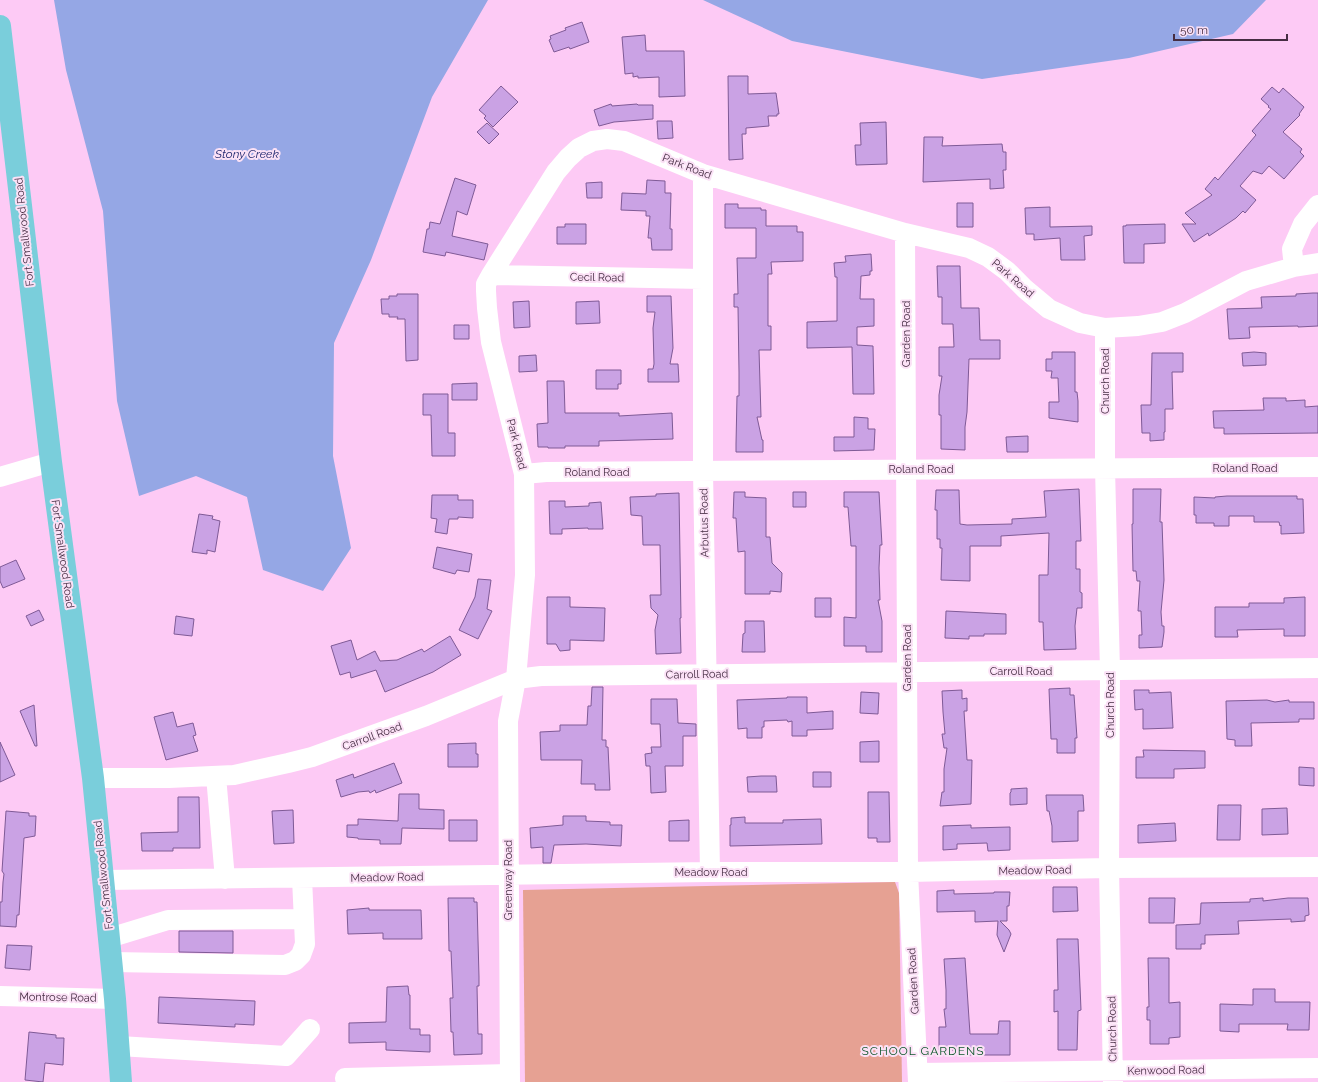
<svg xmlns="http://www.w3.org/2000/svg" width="1318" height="1082" font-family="Raleway,sans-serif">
<rect width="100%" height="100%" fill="#fdcaf5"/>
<path fill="#e6a193" d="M895 882 899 893 902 1082H525L523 890Z"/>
<path fill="#95a7e5" d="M54 0H488L432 97 371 260 334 343 333 456 351 548 323 591 263 570 247 497 196 476 139 496 117 401 103 211 66 70Z
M703 0H1266L1233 34 1129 58 982 79 792 41Z"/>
<path fill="#caa2e4" stroke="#7f5a96" d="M582 22 589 42 570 49 569 47 554 52 549 40 551 39 550 36 566 30 565 28Z
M645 35 646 51H684L685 96 659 97V77L638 78V76L633 77V73L625 74 622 37Z
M728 76H748V94L776 93 779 114H777V116H768L769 126 746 128V134H742L743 159 729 160Z
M501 86 518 102 493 127 484 118 486 116 479 110Z
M1272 87 1279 93 1283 88 1304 107 1299 114 1300 115 1283 132 1302 149 1300 152 1304 156 1284 179 1269 166 1262 174 1253 171 1240 186 1256 200 1245 213 1243 211 1236 218 1209 236 1208 233 1194 242 1182 224H1196L1185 213 1212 195 1205 189 1215 177 1218 180 1256 135 1252 131 1271 109 1268 107 1269 106 1261 99Z
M611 104 612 106 637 104 638 105H653V119L614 122 599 126 594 110Z
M657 121H672L673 138 658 139Z
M886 122 887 164 856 165 855 145H861L860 123Z
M487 123 499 134 489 144 477 132Z
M924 137H943L942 146 1002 144 1003 152H1006V170H1003L1004 188 990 189V179L923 182Z
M455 178 476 185 467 215 457 211 452 236 488 244 484 260 446 252 445 256 423 252 427 229H429L430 222 440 224Z
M647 180 665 181V193H671L670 229H672V250H652L651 238H648L650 216H646V211L621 210 622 193 646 194Z
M602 182V198H587L586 183Z
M957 203H973V227H957Z
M725 204H738V208H761V210H766V226H797V232H803V261L771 262 772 274H768V326H771V350H759L761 417H757L762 440H763V452H736V444L737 396H739V372L738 307H734V294H738L737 258H756V228H725Z
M1050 207V227L1092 226V235L1084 236 1085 260H1061L1060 238 1034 240V234H1026L1025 208Z
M565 224H586V244H557V227H565Z
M1165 224V243L1144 244V263H1124L1123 226H1126V225Z
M871 254 872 271H870V275L861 276 860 299H874V326L857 327V345L873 346 874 394H853L852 347 807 348V322L837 321V277H835L834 263 846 262 845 256Z
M937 266H960L961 308H979L980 340H1000V359H969L967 412 965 427V450L941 449V415H939V395L942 376H939V347H954L953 324H942V297H938Z
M1313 293H1318V326L1298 327V326L1249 327 1250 338 1229 339 1227 309 1262 308 1261 297 1296 296V294Z
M397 294H418V360L406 361 405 319H397L398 317H389V314H382L381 299H389V296H397Z
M647 296H671L673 348 670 364H678L679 382H648V369H653L654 364 653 328 655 312H647Z
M529 301 530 327 514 328 513 302Z
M599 301 600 323 576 324V302Z
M454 325H469V339H454Z
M1052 352H1075V392H1077L1078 401V422L1049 418V402H1059L1058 378H1051L1052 371H1046V359H1052Z
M1254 352 1266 353V365L1243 366 1242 353Z
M1152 353H1183V372H1172L1173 409H1165V432H1164V440L1150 441V433H1142L1141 405H1151Z
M536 355 537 371 519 372V356Z
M596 370H621V384H618V389H596Z
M547 381H564L565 413H619V416L672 413 673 439 599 441V446H565V448H548V447H538L537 424 548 423Z
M477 383V400H452V384Z
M423 394H448V433H455V456H432L431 415H423Z
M1263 398H1286V401L1305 400V407L1318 406V433L1224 434V428H1214L1213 411 1264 410Z
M854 417 868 418V429H875L874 450 834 451V437H854Z
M1028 436V452H1007L1006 437Z
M1079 489 1081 541H1076V569H1080V592L1082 593V608H1077L1075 626 1076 649 1044 650 1043 622H1039V575H1048L1049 533 1001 536V546H970V581L941 580 942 548H940V539H937V510H935L936 490H959L960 524 967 525 1012 524V519L1046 517 1044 491Z
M1133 489H1161L1160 522H1162L1164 580 1161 612 1162 626H1164V632L1162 647 1139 648V635H1142L1141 611H1138L1140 581H1137L1136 571H1133L1132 524H1133Z
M734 492H745V497L766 498V537H770L772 563 782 573 781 592 770 591V594H745V551L738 552 736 518H733Z
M793 492H806V507H793Z
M844 492H879L882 545H880L879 568 880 600H878L882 621V652H866V646H844V617L856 618V546H851L848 507H844Z
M679 493 681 618H680L681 653 656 654 655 630 658 615 651 608 650 595H661L660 545H643L642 516 631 515 630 497 656 496V494Z
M432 495H458V500H473V518L458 517V519H449L447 534 435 532 437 519 431 518Z
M1227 496H1297V499H1303L1304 533 1281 534V525L1280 526 1279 522H1254V516H1229V526H1214V523H1196V515H1194V497L1215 498V497Z
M549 501H565V507L589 506V503L601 502 603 529H588V528L562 529V534H550Z
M199 514 213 516 212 519 220 521 215 552 207 550V554L192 552Z
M437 547 472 554 469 572 457 570 455 574 433 568Z
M16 560 25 579 3 588 0 581V567Z
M478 579 491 580 487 609 492 611 478 639 459 630 475 597Z
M547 597H570V607L605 608 604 641 570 640V650L560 651 556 644H547Z
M1305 597V636H1284V629L1237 630 1238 637H1215V607H1249V603H1284V598Z
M815 598H831V617H815Z
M39 610 44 620 31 626 26 616Z
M946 611 1006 614V634H984V636H969V639L945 638Z
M176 616 194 619 192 636 174 634Z
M745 621H764L765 652H742L743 634 745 633Z
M450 636 461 655 433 672 385 692 376 670 351 678 350 672 340 675 331 646 351 640 357 660 375 651 380 661 397 660 422 649 424 652Z
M592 687H603L602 740H606V747H608L610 790H595V784H581L582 760H541L540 732 560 731V725H587L588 706H591Z
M1070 688V695H1074L1077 738H1075V753H1057V739H1051L1049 689Z
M962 690V699L967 698V711H964L967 760H972L971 804 940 806 942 792H944V769L947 748H944L942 734H945L943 712 942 691Z
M1134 690H1149V693L1171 692 1173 728 1143 729V709L1135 710Z
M861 692 879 693 878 714 860 713Z
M787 697H807V713L833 711V729L807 730V736H792V721L788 722 787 720 764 721V727H762V738H747V728L738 729 737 700 787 698Z
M651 699H677L678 723 696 724V736H683V766H665L666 792 651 793 650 766H646L645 754 652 753 651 747H661L660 724H651Z
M1267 700 1275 702 1289 700V702H1314V719H1299V722L1251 723 1252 746H1235V740L1227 739 1226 701Z
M34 705 37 746H35L20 711Z
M173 712 177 727 193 723 196 735 193 736 198 751 166 760 154 717Z
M879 741V762H860V742Z
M0 742 15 775 0 782Z
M476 743V754H478V767H448V744Z
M1143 750 1205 751V768L1174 769V778H1136V757H1144Z
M394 763 402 783 376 793 375 790 370 793 369 791 358 792 341 797 336 780 353 774 354 778Z
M1299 767 1314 768V786L1299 785Z
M813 772H831V787H813Z
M761 776H776L777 792H748L747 777Z
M1027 788V804L1010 805V793L1011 792V789Z
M868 792H889L890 842H877V838H868Z
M399 794H419V809L444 810V829L402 828 401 844H380V840L358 839V838L347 837V825H358V819L398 821Z
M1046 795H1083L1084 811H1078V841L1052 842V826L1049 811H1047Z
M178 797H199L200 848H173V851H142L141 833 178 832Z
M1218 805H1241L1240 840H1217Z
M1287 808 1288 834 1262 835V809Z
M293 810 294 843 274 844 272 811Z
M6 811 29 813V816H36L35 836 24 838 19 915H17L16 927 0 926V902H2L3 882 4 874 2 871Z
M563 816H586V821L610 822V825H622L621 846 586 844 554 845 551 863H543V847L531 848 530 828 563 825Z
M745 817V823H783V820L821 819 822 844 730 846V825H731V818Z
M449 820H477V841H449Z
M689 820V841H669V821Z
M1175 823 1176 841 1138 843V825Z
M971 825V828L1010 827V850L988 851 987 843 957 844V849L943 850V826Z
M1053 887H1077L1078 911 1053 912Z
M954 890V894L994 893V892H1010L1009 906H1007V921H1000L1009 930 1011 934 1004 952 997 935 998 921 975 922V911L937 912V891Z
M448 898H474V902H477L479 977V986H477L478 1034H482V1054L454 1055 453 1032H451L450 998H453L451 951H449Z
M1149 898H1175L1174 923H1149Z
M1263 898V901L1288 898H1308L1309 915 1305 916V921L1291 922V919L1238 921 1239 934 1205 935V944H1201V949H1176V925L1200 924 1201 903 1250 902V899Z
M369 908V910H421L422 939H383V933L348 934 347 910Z
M179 931H233V953L179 952Z
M1057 939H1078L1081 1010 1078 1011 1077 1050H1058V1011L1054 1012V990H1058Z
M7 945 32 946 30 970 5 968Z
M965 958 970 1034H998L999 1021H1010V1055H967V1050H939V1027H946L944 1009H946V990L944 959Z
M1148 958H1169V1003L1180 1002V1037L1169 1038V1044H1150V1020H1147V1007H1149Z
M408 986 409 995H410V1029H420V1035H430V1052L386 1050V1042L349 1043V1023L386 1022 387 987Z
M1253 989H1275V1002H1310L1309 1030H1287L1288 1024H1239V1032L1220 1031V1004L1253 1005Z
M159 997 255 1001 254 1025 235 1024V1027L158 1023Z
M29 1032 56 1035V1038H64L63 1065 45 1063 43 1082 25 1080Z"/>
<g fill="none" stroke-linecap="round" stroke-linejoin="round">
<path stroke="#fff" stroke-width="20" d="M703 174V471L710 872
M905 233 908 872 918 1082
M1294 267 1292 249 1303 224 1318 205
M491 275 703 279
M1105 328V468L1110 671 1109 868 1113 1082
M524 474 546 472 1318 467
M0 477 51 462
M216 776 225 879
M93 778H169L234 775 288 763 312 757 426 716 516 679 541 676 1318 668
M104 880 710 872H908L1109 868 1318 867
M109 938 168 920 304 919
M112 962 285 965 295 961 301 955 305 944 302 878
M0 996 115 999
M119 1046 286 1056 310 1029
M918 1073 1318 1068
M345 1078 510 1074
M510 1082 508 721 516 679 525 575 524 474 491 342 487 308 486 291V284L491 275 556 172 568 158 579 148 593 141 607 139 624 141 703 174 905 233 969 248 988 257 1007 271 1025 289 1049 309 1080 323 1105 328 1138 326 1162 322 1185 313 1246 281 1294 267 1318 263"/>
<path stroke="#7acedb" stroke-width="22" d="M0 26 51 462 93 778 115 999 121 1082"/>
</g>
<g text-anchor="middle" stroke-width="4" stroke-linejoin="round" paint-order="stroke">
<g font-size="11" fill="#462d43" stroke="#fbe1f6">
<text transform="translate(687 166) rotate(21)" y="4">Park Road</text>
<text transform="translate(24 232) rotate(-96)" y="4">Fort Smallwood Road</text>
<text transform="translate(597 277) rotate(1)" y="4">Cecil Road</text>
<text transform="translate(1013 278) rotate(41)" y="4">Park Road</text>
<text transform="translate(906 334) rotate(-90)" y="4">Garden Road</text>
<text transform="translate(1105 381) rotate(-90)" y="4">Church Road</text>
<text transform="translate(517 444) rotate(76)" y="4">Park Road</text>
<text x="1245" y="472">Roland Road</text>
<text x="921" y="473">Roland Road</text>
<text x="597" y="476">Roland Road</text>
<text transform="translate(704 523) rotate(-91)" y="4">Arbutus Road</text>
<text transform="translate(63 554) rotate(82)" y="4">Fort Smallwood Road</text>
<text transform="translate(907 658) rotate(-90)" y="4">Garden Road</text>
<text x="1021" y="675">Carroll Road</text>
<text transform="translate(697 674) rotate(-1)" y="4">Carroll Road</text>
<text transform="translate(1110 705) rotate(-90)" y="4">Church Road</text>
<text transform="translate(372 736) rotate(-20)" y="4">Carroll Road</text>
<text transform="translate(1035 870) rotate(-1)" y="4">Meadow Road</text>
<text x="711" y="876">Meadow Road</text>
<text transform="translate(103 875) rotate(-96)" y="4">Fort Smallwood Road</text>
<text transform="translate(387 877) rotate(-1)" y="4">Meadow Road</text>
<text transform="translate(508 880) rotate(-90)" y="4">Greenway Road</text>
<text transform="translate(913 981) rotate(-93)" y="4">Garden Road</text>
<text transform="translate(58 997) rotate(1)" y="4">Montrose Road</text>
<text transform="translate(1112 1029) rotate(-91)" y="4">Church Road</text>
<text transform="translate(1166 1070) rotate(-1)" y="4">Kenwood Road</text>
</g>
<g font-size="12" font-style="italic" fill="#1e276e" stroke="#fbe1f6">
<text x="247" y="158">Stony Creek</text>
</g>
<g font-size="12" letter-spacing="1" fill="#0e582c" stroke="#fbe1f6">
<text x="923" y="1055">SCHOOL GARDENS</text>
</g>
</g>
<path d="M1174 34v6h113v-6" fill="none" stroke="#462d43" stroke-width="2"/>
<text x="1180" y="34" font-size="12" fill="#462d43" stroke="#fbe1f6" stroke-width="3" paint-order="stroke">50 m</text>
</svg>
